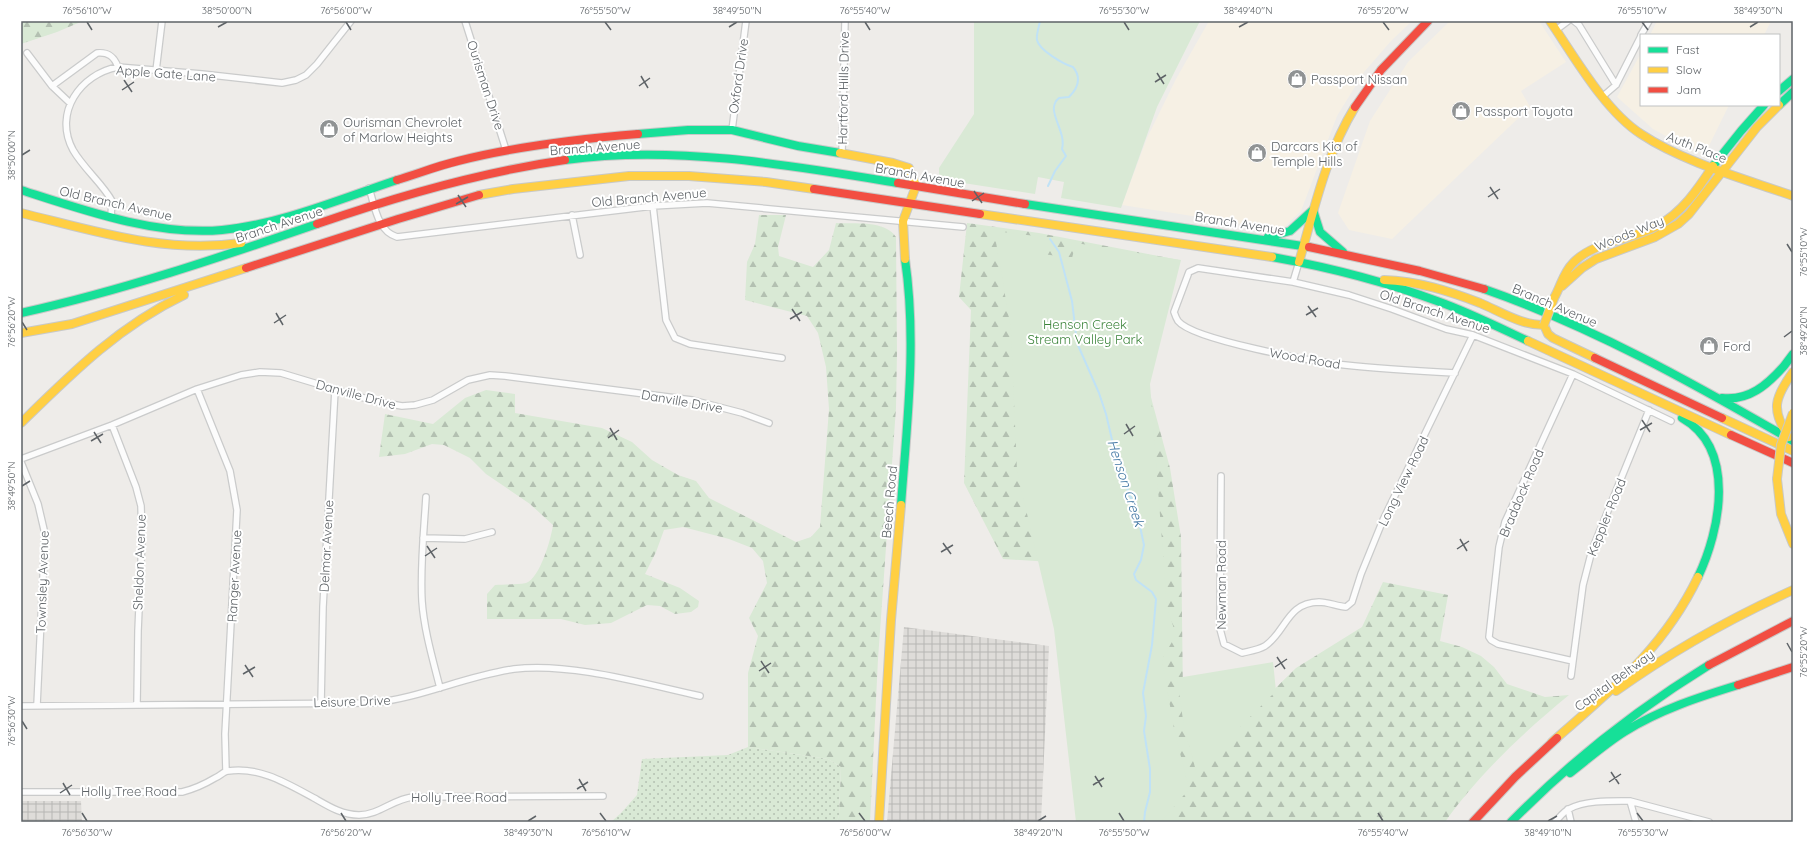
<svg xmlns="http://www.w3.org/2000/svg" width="1814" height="843" font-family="Quicksand,sans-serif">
<defs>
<pattern id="industrial-grid" width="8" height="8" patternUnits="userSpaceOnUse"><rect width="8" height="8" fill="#dedcd9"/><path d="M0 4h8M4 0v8" fill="none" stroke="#b7b6b4"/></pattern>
<pattern id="grass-dots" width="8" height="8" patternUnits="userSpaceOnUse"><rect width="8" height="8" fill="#d9e9d5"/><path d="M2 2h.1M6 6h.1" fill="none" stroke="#b3c0b1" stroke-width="1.8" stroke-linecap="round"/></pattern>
<pattern id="forest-firs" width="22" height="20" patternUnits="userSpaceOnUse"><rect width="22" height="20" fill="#d9e9d5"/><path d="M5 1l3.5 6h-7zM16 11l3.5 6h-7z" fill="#b3c0b1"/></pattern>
</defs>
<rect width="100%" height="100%" fill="#eeece9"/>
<path fill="#f6f0e4" d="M1209 21H1412L1391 41 1364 72 1337 116 1301 211 1281 230 1122 205 1147 138 1176 79Z
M1450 21H1539L1566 62 1521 91 1530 107 1392 239 1349 230 1338 213 1370 121 1408 62Z
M1657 21H1718L1720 23 1722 21H1771L1764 35H1650Z
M1641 53V105H1729L1706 152 1675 141 1653 129 1617 97Z"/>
<path fill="url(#industrial-grid)" d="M904 627 1049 646 1041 822H887Z
M21 801H81L82 822H21Z"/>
<path fill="url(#grass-dots)" d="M748 747 828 759 841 767 839 815 837 822H611L621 813 637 795 642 759 728 755Z"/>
<path fill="url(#forest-firs)" d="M21 21H83L57 32 21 44Z
M759 215H786L778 247 779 256 813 267 829 250 836 223C854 224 885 220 896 237L897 352 896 408 878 659 870 822H837L839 815 841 767 828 759 748 747V673L758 636 749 618 767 583 763 561 752 548 729 539 683 527 664 530 656 552 645 574 680 588 699 601 698 607 691 612 675 614 660 606 647 605 611 623 585 625 561 619H487V594L495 585C504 584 517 585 526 583 540 578 551 539 553 525L530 504 486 474 470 458 444 445 432 444 405 454 379 457 385 414 433 424 465 398 486 390 515 394V413L602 428 632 442 652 460 678 475 696 481 709 498 796 542 811 537 820 527 829 409 826 367 818 333 807 316 745 300 747 262 755 244Z
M967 223 1039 233 1179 260 1156 336 1149 390 1170 468 1181 537 1183 697 1244 719 1296 668 1362 627 1383 582 1448 595 1440 641 1462 647 1481 656 1494 667 1507 684 1545 697 1569 695C1525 731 1478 775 1445 822H1124L1051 562 1003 559 964 483 971 310 959 297Z"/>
<path fill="#d9e9d5" d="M974 21H1200L1157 107 1121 208 1061 198 1064 182 1038 177 1035 194 944 180 939 176V168L974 114Z
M1002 232 1045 237 1043 254 1072 258 1076 243 1181 260 1150 384 1167 607 1176 635 1162 659 1174 729 1189 789 1161 822H1076L1054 629 1017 471 1011 330 996 242Z
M1273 662 1276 691 1196 771 1184 727 1177 678Z"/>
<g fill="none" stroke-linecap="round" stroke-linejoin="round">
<path stroke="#c0e2f6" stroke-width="2" d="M1040 21C1039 27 1036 35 1037 40 1039 50 1063 64 1073 67 1082 78 1078 88 1069 97L1059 98C1044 110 1067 130 1062 149L1066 156 1055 171 1048 186
M1050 239 1059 252 1072 301 1077 343 1099 393 1106 414 1113 444 1126 474 1128 493 1135 504 1138 517 1144 545 1141 560 1134 574 1136 580 1152 592 1156 599 1152 645 1143 693 1146 716 1144 731 1150 769V792L1145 812 1144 822"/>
<g stroke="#cacbcb" stroke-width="8">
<path id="street" d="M465 21 506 150
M1574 21 1579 25 1616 85
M1556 30 1568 21
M1641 35 1649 21
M27 53 52 86 70 103
M156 71 162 21
M52 86 97 53C108 52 114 56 118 67
M1602 97 1616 85 1641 36
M732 130 746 21
M842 154 845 21
M369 188C375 206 377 231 397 237L653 206 707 203 963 227
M653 206 666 320 675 338 690 344 782 358
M572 215 580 255
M111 216 112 201C102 183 84 169 73 150 53 113 80 74 118 67L202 74 282 83 296 80 306 75 317 64 351 21
M1293 282 1299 262
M1455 373C1418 371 1381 369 1345 365 1316 362 1193 340 1178 321 1176 318 1175 315 1174 312L1189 272 1198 268 1293 282 1349 295 1392 309 1446 329 1473 335 1573 374 1671 421
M197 389 230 471 237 510 225 734 226 771
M112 425 136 487 141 506 142 539 138 631 137 704
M21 459 112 425 197 389 241 375 260 372 281 373 374 401 402 406 415 405 433 400 468 380 490 375 505 376 692 400 742 413 769 423
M21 462 38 504 45 534 37 705
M1221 476 1220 629 1224 644 1242 653C1250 651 1258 650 1265 646 1287 631 1286 603 1319 602 1327 602 1337 606 1346 607L1352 602 1361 574 1383 520 1473 335
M426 497C424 531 420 566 422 601 424 630 433 660 440 688
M423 538 465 539 492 532
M1573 661 1498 644 1491 640 1489 637 1499 547 1505 522 1573 374
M1571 676 1583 585 1592 550 1649 410
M321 703 323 607 335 390
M21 706 372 703C421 698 465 676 514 669 570 662 645 684 700 696
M21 792H182C194 789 205 784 215 778 220 776 224 771 228 771 259 766 288 784 314 798 328 806 342 815 359 815 379 815 393 799 413 797L603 796
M1630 801 1636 822
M1568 809 1571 822
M1555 822C1559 818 1564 811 1569 809 1585 800 1612 801 1630 801L1709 822"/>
</g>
<g stroke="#c8c9c8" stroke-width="10">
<path id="fast" d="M1779 91 1793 79
M1779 105 1793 92
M638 134 688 130H732L798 146 840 153
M565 160C675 145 789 165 898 183
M1713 166 1741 131 1764 105
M21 190C83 210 156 236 222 230 278 225 343 198 397 180
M1025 204 1309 247
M1313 210 1320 232 1343 252
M1268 237 1290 231 1313 210
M1272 257C1328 267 1383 281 1437 301 1468 312 1498 327 1528 341
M1484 289C1593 327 1693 383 1793 441
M21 313C124 290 218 258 317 224
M1784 366 1793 354
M1722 398C1749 401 1767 385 1784 366
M1682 418C1737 449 1720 531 1698 577
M901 505C907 423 917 341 905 259
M1570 773C1588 759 1605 744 1624 732 1659 710 1699 697 1738 685
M1511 822C1571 761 1636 710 1709 665"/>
</g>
<g stroke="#c8c9c8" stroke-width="10">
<path id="slow" d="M1550 21C1574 56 1605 111 1641 134 1683 162 1745 179 1793 196
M840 153 893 163 909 168 916 186 903 221 905 259
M479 195 513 189 629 176H689L766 182 814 189
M21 213C95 231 164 254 241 243
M980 214 1272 257
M1299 262C1314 210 1326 154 1355 107
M1384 280C1418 281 1449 291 1480 303 1501 312 1521 325 1544 325L1548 334 1553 338 1595 358
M1562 286 1582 268 1596 259 1655 237 1678 224 1689 214 1757 127 1779 105
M1554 298C1561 286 1563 273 1573 263 1594 241 1631 240 1657 226 1682 213 1698 189 1713 166
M21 333 72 324 246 268
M1528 341 1731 435
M1722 418 1793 451
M21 423C72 373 119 326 184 295
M1789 437C1770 410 1775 397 1793 372
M1777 479 1781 514 1793 544
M1616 691C1672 651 1731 618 1793 590
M1552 742C1611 690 1663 650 1698 577
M879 822 891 620 901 505"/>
</g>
<g stroke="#c8c9c8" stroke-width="10">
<path id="jam" d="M1355 107 1381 70 1428 21
M397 180C417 174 437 166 458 161 517 146 577 139 638 134
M898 183 1025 204
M814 189 980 214
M317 224C398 196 480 172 565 160
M1309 247 1420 271 1484 289
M246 268 398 219 479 195
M1595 358 1722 418
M1731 435 1793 463
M1709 665 1793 621
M1738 685 1793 667
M1473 822 1515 777 1557 738"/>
</g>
<use href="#street" stroke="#fcfcfc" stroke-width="5.5"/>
<use href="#fast" stroke="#16e098" stroke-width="8"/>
<use href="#slow" stroke="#ffcf43" stroke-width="8"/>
<use href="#jam" stroke="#f24e42" stroke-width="8"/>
<g stroke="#c8c9c8" stroke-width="10" stroke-linecap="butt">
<path id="slow-bridge" d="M1544 325 1554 298
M1777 479 1781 445 1793 413"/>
</g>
<use href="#slow-bridge" stroke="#ffcf43" stroke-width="8"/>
</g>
<path fill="none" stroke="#5e6367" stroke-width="1.5" d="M87 22 92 30M346 22 351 30M605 22 611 30M865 22 870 30M1124 22 1129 30M1383 22 1389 30M1642 22 1648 30M218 27 227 22M729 27 737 22M1239 27 1248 22M1750 27 1758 22M1157 73 1164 84M641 76 648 88M124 80 132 92M1155 82 1166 75M639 86 650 78M122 90 134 82M22 155 30 150M1490 187 1498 199M974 191 982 203M458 195 466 207M1488 197 1500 189M972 201 984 193M456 204 468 197M1787 244 1792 252M1308 306 1316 317M792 309 800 321M276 313 283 325M1306 315 1318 308M790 319 802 312M22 322 27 330M274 323 286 315M1784 337 1792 331M1642 420 1650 432M1126 424 1133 436M610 428 617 440M1640 430 1652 423M94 432 101 443M1124 434 1135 426M608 438 619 430M91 441 103 434M22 486 30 481M1460 539 1467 551M943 543 951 554M427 546 435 558M1457 549 1469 541M941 552 953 545M425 556 437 548M1787 643 1792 652M1277 657 1285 669M761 661 769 673M245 665 253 677M1275 667 1287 659M759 671 771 663M243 674 255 667M22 721 27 729M1611 772 1619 784M1095 776 1102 787M579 779 586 791M1609 782 1621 774M63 783 70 795M1093 785 1104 778M577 789 588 782M60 793 72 785M82 813 87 821M341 813 346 821M600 813 606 821M859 813 865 821M1119 813 1124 821M1378 813 1383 821M1637 813 1643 821M528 821 536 816M1038 821 1046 816M1548 821 1557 816"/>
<defs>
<g id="shop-disc" transform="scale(1)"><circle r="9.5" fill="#909394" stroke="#fff"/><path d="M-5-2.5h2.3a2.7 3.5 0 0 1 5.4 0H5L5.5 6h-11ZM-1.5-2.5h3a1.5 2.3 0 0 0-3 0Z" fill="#fff"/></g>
</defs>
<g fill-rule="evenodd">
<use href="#shop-disc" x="1297" y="79"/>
<use href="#shop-disc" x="1461" y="111"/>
<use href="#shop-disc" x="329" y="129"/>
<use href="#shop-disc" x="1257" y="153"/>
<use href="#shop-disc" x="1709" y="346"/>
</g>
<g text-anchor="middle" stroke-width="4" stroke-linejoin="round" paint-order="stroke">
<g font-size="13" fill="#5e6367" stroke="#fff">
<text transform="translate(166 73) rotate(4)" y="5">Apple Gate Lane</text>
<text transform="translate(738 76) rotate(-82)" y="5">Oxford Drive</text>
<text transform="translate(486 85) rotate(72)" y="5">Ourisman Drive</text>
<text transform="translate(843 88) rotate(-89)" y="5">Hartford Hills Drive</text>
<text transform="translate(595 147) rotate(-4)" y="5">Branch Avenue</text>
<text transform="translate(1697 147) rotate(22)" y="5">Auth Place</text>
<text transform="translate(920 175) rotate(10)" y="5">Branch Avenue</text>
<text transform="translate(649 197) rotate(-5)" y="5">Old Branch Avenue</text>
<text transform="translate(116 203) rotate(13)" y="5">Old Branch Avenue</text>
<text transform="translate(1240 223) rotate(9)" y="5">Branch Avenue</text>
<text transform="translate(279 224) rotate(-18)" y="5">Branch Avenue</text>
<text transform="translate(1629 233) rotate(-22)" y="5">Woods Way</text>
<text transform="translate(1555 305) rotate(23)" y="5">Branch Avenue</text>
<text transform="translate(1435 311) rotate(18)" y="5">Old Branch Avenue</text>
<text transform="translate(1305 358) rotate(10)" y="5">Wood Road</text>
<text transform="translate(356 394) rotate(15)" y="5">Danville Drive</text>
<text transform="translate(682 401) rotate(10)" y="5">Danville Drive</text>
<text transform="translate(1403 481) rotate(-64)" y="5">Long View Road</text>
<text transform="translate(1521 493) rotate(-67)" y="5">Braddock Road</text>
<text transform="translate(889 502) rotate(-85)" y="5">Beech Road</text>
<text transform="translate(1606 517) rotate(-68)" y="5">Keppler Road</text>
<text transform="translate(326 546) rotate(-87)" y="5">Delmar Avenue</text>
<text transform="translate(139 562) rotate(-88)" y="5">Sheldon Avenue</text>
<text transform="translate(234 576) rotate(-87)" y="5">Ranger Avenue</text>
<text transform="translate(42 582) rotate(-88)" y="5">Townsley Avenue</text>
<text transform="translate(1221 585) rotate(-90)" y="5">Newman Road</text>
<text transform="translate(1614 680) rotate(-36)" y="5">Capital Beltway</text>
<text transform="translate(352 701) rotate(-2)" y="5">Leisure Drive</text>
<text x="129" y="796">Holly Tree Road</text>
<text x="459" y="802">Holly Tree Road</text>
</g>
<g font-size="13" fill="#5e6367" stroke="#fff" text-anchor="start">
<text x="1311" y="84">Passport Nissan</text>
<text x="1475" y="116">Passport Toyota</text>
<text x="343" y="127">Ourisman Chevrolet<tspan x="343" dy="15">of Marlow Heights</tspan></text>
<text x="1271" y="151">Darcars Kia of<tspan x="1271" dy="15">Temple Hills</tspan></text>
<text x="1723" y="351">Ford</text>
</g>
<g font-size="13" fill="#3a8339" stroke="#fff">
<text x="1085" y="329">Henson Creek<tspan x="1085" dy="15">Stream Valley Park</tspan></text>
</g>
<g font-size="14" font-style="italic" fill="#457aa5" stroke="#fff">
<text transform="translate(1126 483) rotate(72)" y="5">Henson Creek</text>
</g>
</g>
<rect width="1814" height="843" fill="none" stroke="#ffffff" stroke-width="44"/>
<rect x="1640" y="34" width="140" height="72" fill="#ffffff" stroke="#bfc1c2"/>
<rect x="1648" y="47" width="20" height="6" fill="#16e098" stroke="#bfc1c2"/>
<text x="1676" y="54" font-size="12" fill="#5e6367">Fast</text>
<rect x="1648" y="67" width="20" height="6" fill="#ffcf43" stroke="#bfc1c2"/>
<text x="1676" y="74" font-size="12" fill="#5e6367">Slow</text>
<rect x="1648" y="87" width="20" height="6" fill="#f24e42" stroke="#bfc1c2"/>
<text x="1676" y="94" font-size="12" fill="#5e6367">Jam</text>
<rect x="22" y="22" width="1770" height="799" fill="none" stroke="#5e6367" stroke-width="1.5"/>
<g font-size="10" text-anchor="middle" fill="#5e6367">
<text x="87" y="14">76°56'10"W</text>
<text x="227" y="14">38°50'00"N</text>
<text x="346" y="14">76°56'00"W</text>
<text x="605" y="14">76°55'50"W</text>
<text x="737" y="14">38°49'50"N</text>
<text x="865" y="14">76°55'40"W</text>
<text x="1124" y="14">76°55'30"W</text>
<text x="1248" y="14">38°49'40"N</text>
<text x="1383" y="14">76°55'20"W</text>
<text x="1642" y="14">76°55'10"W</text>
<text x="1758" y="14">38°49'30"N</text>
<text transform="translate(11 155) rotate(-90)" y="4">38°50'00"N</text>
<text transform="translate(1803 252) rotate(-90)" y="4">76°55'10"W</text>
<text transform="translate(11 322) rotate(-90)" y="4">76°56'20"W</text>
<text transform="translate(1803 331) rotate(-90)" y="4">38°49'20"N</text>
<text transform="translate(11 486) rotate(-90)" y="4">38°49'50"N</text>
<text transform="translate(1803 652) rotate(-90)" y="4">76°55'20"W</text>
<text transform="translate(11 721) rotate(-90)" y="4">76°56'30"W</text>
<text x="87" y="836">76°56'30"W</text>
<text x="346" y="836">76°56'20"W</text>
<text x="528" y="836">38°49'30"N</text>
<text x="606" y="836">76°56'10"W</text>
<text x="865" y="836">76°56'00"W</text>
<text x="1038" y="836">38°49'20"N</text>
<text x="1124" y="836">76°55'50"W</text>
<text x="1383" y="836">76°55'40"W</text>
<text x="1548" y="836">38°49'10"N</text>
<text x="1643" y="836">76°55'30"W</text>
</g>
</svg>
